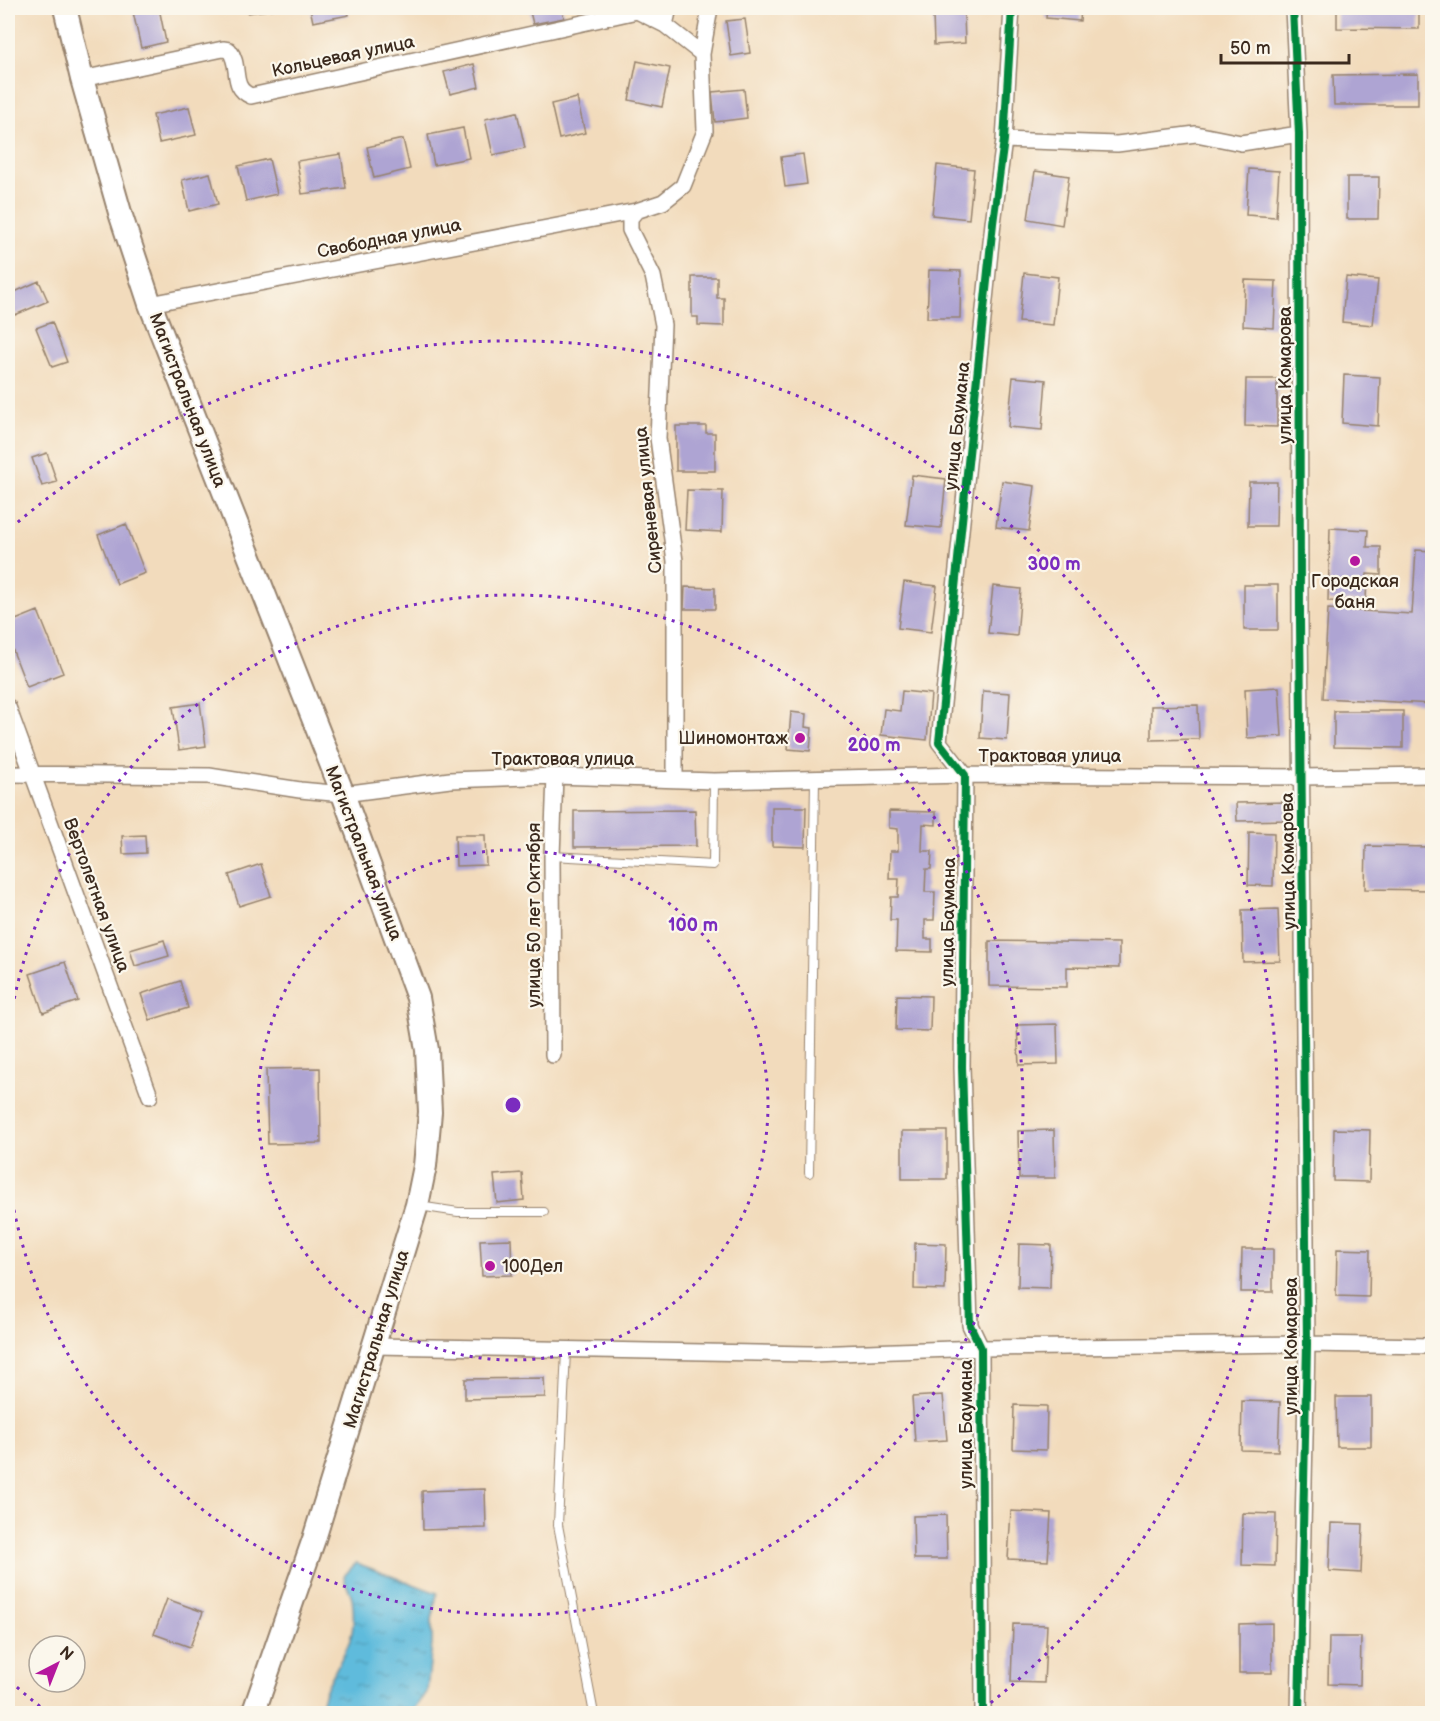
<svg xmlns="http://www.w3.org/2000/svg" width="1440" height="1721" font-family="'Balsamiq Sans',sans-serif">
<defs>
<pattern id="water-ripples" width="26" height="14" patternUnits="userSpaceOnUse" patternTransform="scale(1.5)"><rect width="26" height="14" fill="#5ebbdc"/><path d="M2 4q2-2 4 0t4 0M15 11q2-2 4 0t4 0" fill="none" stroke="#4f98b2"/></pattern>
</defs>
<rect width="100%" height="100%" fill="#fbf7ec"/>
<filter id="ink" filterUnits="userSpaceOnUse"><feTurbulence type="fractalNoise" baseFrequency=".0167" numOctaves="2"/><feDisplacementMap in="SourceGraphic" scale="12" xChannelSelector="R" yChannelSelector="G"/><feConvolveMatrix kernelMatrix="1 2 1 2 8 2 1 2 1" color-interpolation-filters="sRGB"/></filter>
<filter id="wash" filterUnits="userSpaceOnUse"><feTurbulence type="fractalNoise" baseFrequency=".008" numOctaves="4" result="noise"/><feDisplacementMap in="SourceGraphic" scale="24" xChannelSelector="R" yChannelSelector="G"/><feGaussianBlur stdDeviation="1.35" result="paint"/><feColorMatrix in="noise" values="0 0 0 0 0 0 0 0 0 0 0 0 0 0 0 0 0 1.4 0 .05"/><feComposite in="paint" operator="in"/></filter>
<g filter="url(#wash)">
<rect width="100%" height="100%" fill="#f2dbbc"/>
<path fill="url(#water-ripples)" stroke="#4c727d" stroke-width="1.5" d="M356 1563 437 1593 432 1620V1644L427 1691 411 1713H326C324 1711 322 1708 322 1705 320 1694 345 1655 350 1640 354 1628 354 1611 352 1598 350 1589 345 1586 344 1576Z"/>
<g id="blocks">
<path fill="#aea4d3" d="M153 8H159L166 42 141 48 133 12Z
M247 8H274V9L248 13Z
M310 8H348L349 15 313 22Z
M529 8H562L564 18 533 24Z
M1047 8H1081L1080 21 1046 18Z
M1337 8H1419V29L1337 28Z
M964 13 965 43 934 45 933 14Z
M745 19 750 53 731 56 726 21Z
M637 61 670 68 662 107 629 100Z
M474 64 479 87 450 94 444 72Z
M1418 74V105H1334L1333 75Z
M744 89 747 118 715 122 712 92Z
M577 98 585 133 559 139 551 104Z
M189 107 196 135 159 143 153 115Z
M517 112 525 148 493 155 485 119Z
M463 128 469 158 434 165 428 135Z
M403 139 410 169 374 178 367 147Z
M341 154 346 188 302 194 297 161Z
M803 154 807 184 785 187 781 157Z
M269 159 277 194 246 201 238 166Z
M937 165 974 169 969 219 932 215Z
M1249 169 1279 171 1276 217 1246 215Z
M1035 171 1069 176 1062 225 1028 219Z
M210 173 218 204 189 211 182 180Z
M1347 177H1379L1378 219H1347Z
M929 270 961 271 960 318H927Z
M1024 273 1058 277 1053 325 1019 322Z
M692 277H717V298H724V326L698 325V317H692Z
M1346 277 1378 280 1373 325 1342 322Z
M1245 280 1276 281 1274 328 1243 326Z
M39 281 48 301 15 315 8 295Z
M52 322 67 362 52 367 36 328Z
M1344 375 1380 377 1378 426 1342 423Z
M1013 377 1046 380 1042 430 1008 427Z
M1246 379H1277V427L1245 426Z
M676 426H706V433H715V471H676Z
M47 453 57 482 42 486 32 458Z
M912 475 946 479 941 528 906 525Z
M1002 481 1035 486 1029 531 996 527Z
M1249 482H1277L1276 526H1248Z
M687 490 723 491 722 532 685 530Z
M126 524 145 573 117 584 98 535Z
M1330 528 1368 530 1367 547H1381V575L1367 574 1366 602 1328 601Z
M1416 550 1432 551V704L1323 698 1328 609 1412 614Z
M904 582 937 586 931 632 898 628Z
M1244 585H1278V630H1244Z
M993 586 1021 589 1017 636 988 633Z
M685 587 715 588V609H684Z
M38 611 63 673 27 687 8 638V623Z
M1279 687 1282 736 1247 738 1245 689Z
M902 691 931 694 927 740 881 735 884 709 900 711Z
M983 691 1010 693 1007 740 980 738Z
M200 703 206 746 179 750 173 707Z
M1198 705 1199 739 1151 740V706Z
M1334 711H1403V748L1334 747Z
M791 712 806 714 805 727 812 728 810 751 788 749Z
M1290 802V820L1237 821 1236 803Z
M772 807H806L805 847 772 846Z
M695 810 696 846 574 847V811Z
M889 811 936 812V825L923 824 922 851H932L931 869H926L925 892H935L934 920H925V939H932V952L896 951 897 920H890L891 897H898L899 879H889L890 851H898V829L889 828Z
M1249 832 1274 833 1273 886 1248 885Z
M145 835 146 853 123 854 122 836Z
M455 835H485L486 865 456 866Z
M1366 846 1432 847V890L1365 889Z
M261 864 271 896 239 906 229 875Z
M1278 909 1280 961 1243 962 1242 910Z
M164 940 169 956 135 966 130 950Z
M989 941 1119 943V968L1067 967V987L989 986Z
M65 962 78 1001 43 1013 30 974Z
M180 981 188 1008 150 1020 141 994Z
M897 995 931 996 930 1031 896 1030Z
M1057 1024 1058 1064 1019 1065 1017 1025Z
M320 1068 321 1143 268 1144 266 1069Z
M1334 1129 1370 1130 1369 1182 1333 1181Z
M1054 1130 1055 1178H1019L1018 1131Z
M902 1131H947V1179H902Z
M522 1173 524 1200 497 1203 494 1175Z
M511 1239 512 1275 482 1276 480 1240Z
M915 1243 946 1244 945 1290 914 1289Z
M1019 1244 1051 1245 1050 1288 1018 1287Z
M1242 1249H1273V1292H1241Z
M1337 1249 1370 1250 1369 1297 1336 1296Z
M544 1378 545 1397 465 1399V1379Z
M943 1395 947 1440 915 1442 912 1397Z
M1336 1397H1371V1447H1337Z
M1242 1401 1280 1402 1278 1451 1241 1450Z
M1014 1405 1047 1406 1046 1450 1013 1449Z
M485 1489 486 1528 423 1530 422 1491Z
M1011 1511 1051 1513 1048 1561 1008 1559Z
M1243 1513 1276 1514 1275 1566 1242 1565Z
M946 1515 947 1559H914L913 1516Z
M1331 1523 1363 1524 1361 1573 1329 1571Z
M167 1599 203 1612 190 1647 154 1634Z
M1272 1623V1673H1239V1624Z
M1013 1624 1047 1625 1044 1683 1011 1682Z
M1329 1637H1361L1360 1685 1328 1684Z"/>
</g>
</g>
<g filter="url(#ink)">
<use href="#blocks" fill-opacity="0" stroke="#96826d" stroke-width="1.5"/>
<g fill="none" stroke-linecap="round" stroke-linejoin="round">
<g stroke="#96826d" stroke-width="10">
<path id="service" d="M552 856 713 865 714 781
M809 1173 815 779
M419 1206 458 1212H544
M566 1351 558 1525 594 1714"/>
</g>
<g stroke="#96826d" stroke-width="18">
<path id="minor" d="M1293 8 1299 134 1300 621 1307 1344 1299 1714
M637 11 665 25 702 54 705 131 683 186 663 202 636 211 630 218V230L653 276 663 325 658 438 675 561V778
M665 25 669 8
M702 54 710 8
M82 79 223 49 229 50C242 66 229 87 251 96L637 11 631 8
M1004 140 1117 144 1196 134 1241 143 1299 134
M150 304 636 211
M8 707 150 1096
M8 774 209 776 300 790 343 794 450 780 555 776 714 781 965 775 1302 777 1432 775
M553 1055 552 856 555 776
M374 1346 811 1354 981 1348 1307 1344 1432 1346
M983 1714 981 1348 970 1325 962 1067 965 775 939 742 993 223 1004 140 1012 8"/>
</g>
<g stroke="#96826d" stroke-width="26">
<path id="primary" d="M65 8 82 79 121 216 150 304 343 794 418 998 427 1050 430 1112 425 1166 417 1205 314 1539 253 1714"/>
</g>
<use href="#service" stroke="#fff" stroke-width="8"/>
<use href="#minor" stroke="#fff" stroke-width="15"/>
<use href="#primary" stroke="#fff" stroke-width="22"/>
<g stroke="#fbf7ec" stroke-width="11">
<path id="cycleway" d="M1293 8 1299 134 1300 621 1307 1344 1299 1714
M983 1714 981 1348 970 1325 962 1067 965 775 939 742 993 223 1004 140 1012 8"/>
</g>
<use href="#cycleway" stroke="#00873e" stroke-width="8"/>
</g>
</g>
<g fill="none" stroke="#7b2cbf" stroke-width="3" stroke-dasharray="3 6">
<circle cx="513" cy="1105" r="255"/>
<path d="M8 1034A510 510 0 1 1 8 1176"/>
<path d="M47 1712A765 765 0 0 1 11 1682M11 528A765 765 0 1 1 979 1712"/>
</g>
<g fill="#b5179e" stroke="#fbf7ec" stroke-width="2">
<circle cx="1355" cy="561" r="6"/>
<circle cx="800" cy="738" r="6"/>
<circle cx="490" cy="1266" r="6"/>
</g>
<g text-anchor="middle" stroke-width="4.5" stroke-linejoin="round" paint-order="stroke">
<g font-size="18" fill="#3b2a1e" stroke="#fbf7ec">
<text transform="translate(343 56) rotate(-12)" y="6">Кольцевая улица</text>
<text transform="translate(389 238) rotate(-11)" y="6">Свободная улица</text>
<text transform="translate(1285 375) rotate(-90)" y="6">улица Комарова</text>
<text transform="translate(188 400) rotate(69)" y="6">Магистральная улица</text>
<text transform="translate(957 426) rotate(-84)" y="6">улица Баумана</text>
<text transform="translate(648 500) rotate(-96)" y="6">Сиреневая улица</text>
<text x="1050" y="762">Трактовая улица</text>
<text x="563" y="765">Трактовая улица</text>
<text transform="translate(364 853) rotate(69)" y="6">Магистральная улица</text>
<text transform="translate(1288 861) rotate(-91)" y="6">улица Комарова</text>
<text transform="translate(97 895) rotate(70)" y="6">Вертолетная улица</text>
<text transform="translate(534 915) rotate(-90)" y="6">улица 50 лет Октября</text>
<text transform="translate(948 922) rotate(-89)" y="6">улица Баумана</text>
<text transform="translate(376 1339) rotate(-73)" y="6">Магистральная улица</text>
<text transform="translate(1291 1346) rotate(-90)" y="6">улица Комарова</text>
<text transform="translate(966 1424) rotate(-90)" y="6">улица Баумана</text>
</g>
<g font-size="18" fill="#3b2a1e" stroke="#fbf7ec">
<text x="1355" y="587">Городская<tspan x="1355" dy="21">баня</tspan></text>
<text x="788" y="744" text-anchor="end">Шиномонтаж</text>
<text x="502" y="1272" text-anchor="start">100Дел</text>
</g>
</g>
<circle cx="513" cy="1105" r="9" fill="#7b2cbf" stroke="#fbf7ec" stroke-width="3"/>
<g font-size="18" text-anchor="middle" font-weight="bold" fill="#7b2cbf" stroke="#fbf7ec" stroke-width="4.5" stroke-linejoin="round" paint-order="stroke">
<text x="1054" y="570">300 m</text>
<text x="874" y="751">200 m</text>
<text x="693" y="931">100 m</text>
</g>
<rect width="1440" height="1721" fill="none" stroke="#fbf7ec" stroke-width="30"/>
<g transform="translate(57 1664) rotate(42)"><circle r="28" fill="#fbf7ec" stroke="#aea59a" stroke-width="1.5"/>
<path d="M0-4.5L10 22L0 15L-10 22Z" fill="#b5179e"/>
<text y="-9" font-size="16" font-weight="bold" text-anchor="middle" fill="#3b2a1e">N</text>
</g>
<path d="M1221 54v9h128v-9" fill="none" stroke="#3b2a1e" stroke-width="3"/>
<text x="1230" y="54" font-size="18" fill="#3b2a1e" stroke="#fbf7ec" stroke-width="4.5" paint-order="stroke">50 m</text>
</svg>
